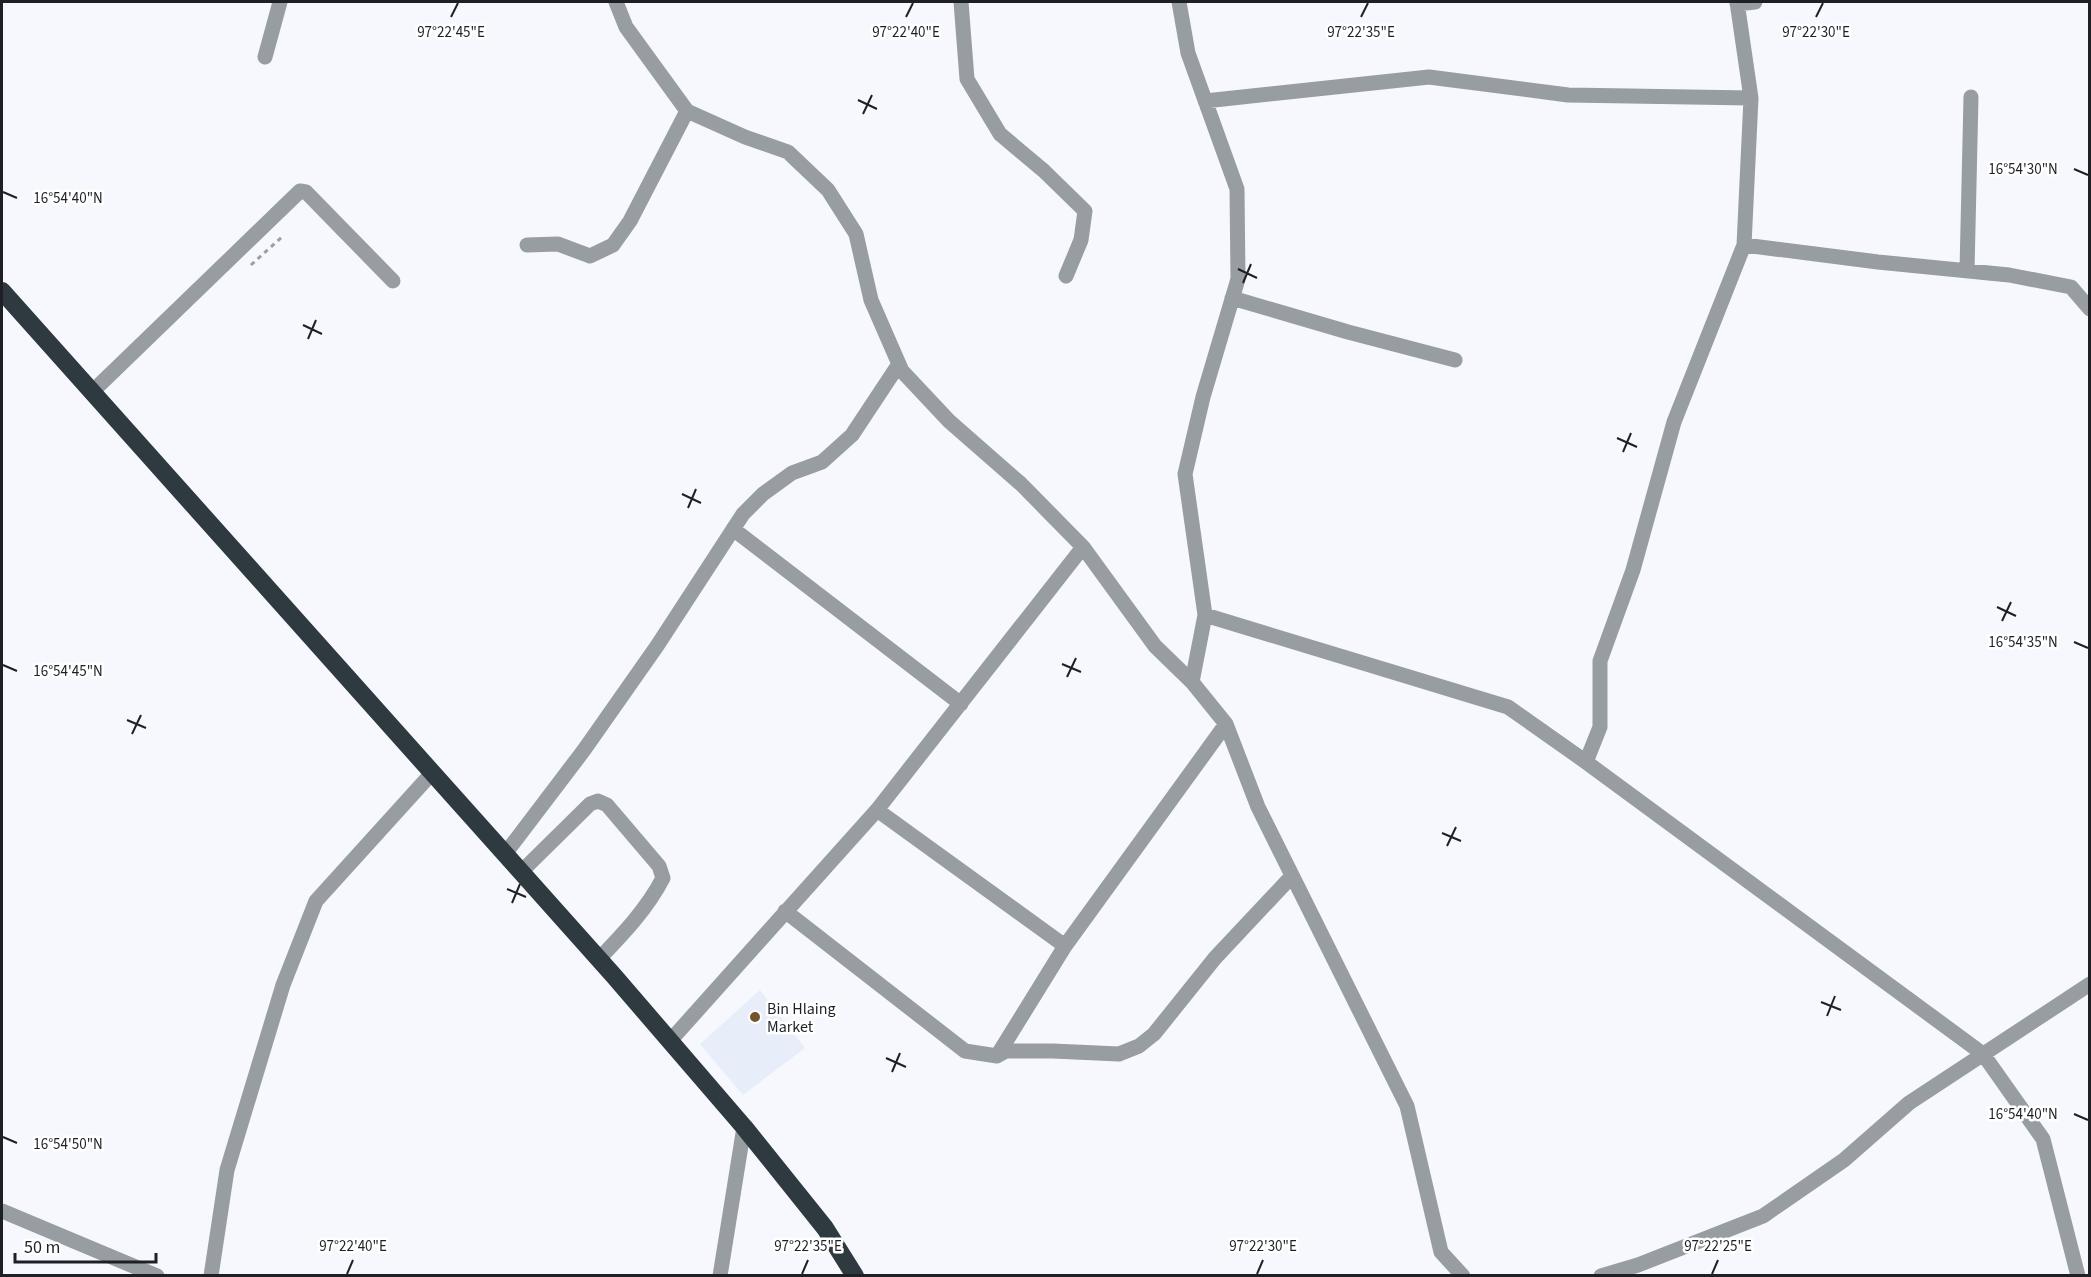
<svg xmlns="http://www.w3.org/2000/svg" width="2091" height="1277" font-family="'Source Sans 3',sans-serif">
<rect width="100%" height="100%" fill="#f6f8fe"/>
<path fill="#e7eefa" d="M760 990 805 1048 743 1095 700 1044Z"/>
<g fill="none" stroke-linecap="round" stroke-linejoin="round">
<path stroke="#9c9ea3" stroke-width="3" stroke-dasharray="4.5 4.5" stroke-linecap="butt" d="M251 265 283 236"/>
<path stroke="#979da0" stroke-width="15" d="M616 2 626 27 687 111 745 137 788 152 828 190 856 234 871 300 902 371 949 421 1021 484 1083 547 1155 646 1192 682
M961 2 967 79 1000 134 1044 171 1085 211 1081 240 1066 276
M1179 2 1188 53 1237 189 1238 279 1203 397 1185 474 1205 615 1192 682 1226 724 1258 807 1407 1106 1441 1252 1463 1276
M1737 4 1755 2
M265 57 280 2
M1205 101 1429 77 1568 95 1751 98
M527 245 558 244 590 256 613 245 630 221 687 111
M1744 245 1878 262 2009 275 2071 287 2090 309
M1967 271 1971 97
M1232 298 1348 332 1455 360
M92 392 300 191 306 192 393 281
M733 529 961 704
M1205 615 1508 707 1586 762 1983 1054 2043 1139 2078 1276
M1586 762 1600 727V661L1633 570 1674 422 1744 245 1751 98 1737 2
M877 810 1065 946
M505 854 584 750 657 646 743 514 763 494 792 473 822 462 852 435 899 364
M521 872 590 804 598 801 607 805 659 866 663 878C647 909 623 934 599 959
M785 911 965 1051 997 1056 1006 1051H1053L1119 1054 1139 1046 1154 1034 1215 958 1292 876
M670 1041 877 810 1083 547
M997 1056 1065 946 1226 724
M2 1211 157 1276
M211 1276 227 1170 283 985 316 901 432 773
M720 1276 744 1127
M1601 1276 1638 1265 1763 1216 1844 1160 1909 1103 2090 984"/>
<path stroke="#2e3a40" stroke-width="18" d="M2 291 614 976 744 1127 825 1228 855 1276"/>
</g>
<path fill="none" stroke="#1e2025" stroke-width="2" d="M451 17 458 3M906 17 913 3M1361 17 1368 3M1816 17 1823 3M858 100 877 109M863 114 872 95M2074 169 2088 175M3 192 17 198M1238 269 1257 278M1243 283 1251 264M303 325 322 334M308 339 316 320M1617 438 1637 447M1623 452 1631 433M682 494 701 503M688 508 696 489M1997 607 2016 616M2002 621 2011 602M2074 642 2088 648M1062 664 1081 672M3 665 17 671M1067 677 1076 658M127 720 146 728M132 734 141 715M1442 833 1461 841M1447 846 1456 827M507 889 526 897M512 903 520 884M1821 1002 1841 1010M1827 1016 1835 996M886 1058 906 1067M892 1072 900 1053M2074 1114 2088 1120M3 1137 17 1143M347 1274 353 1260M802 1274 808 1260M1257 1274 1263 1260M1712 1274 1718 1260"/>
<circle fill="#75542b" stroke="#fff" stroke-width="2" cx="755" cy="1017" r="6"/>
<g text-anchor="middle" stroke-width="5" stroke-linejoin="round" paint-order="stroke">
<g font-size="16" fill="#1e2025" stroke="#fff" text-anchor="start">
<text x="767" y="1014">Bin Hlaing<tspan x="767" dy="18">Market</tspan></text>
</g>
</g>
<g font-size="15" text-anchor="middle" fill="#1e2025" stroke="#fff" stroke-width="5" stroke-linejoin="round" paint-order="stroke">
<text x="451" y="37">97°22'45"E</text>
<text x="906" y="37">97°22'40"E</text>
<text x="1361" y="37">97°22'35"E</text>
<text x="1816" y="37">97°22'30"E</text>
<text x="2023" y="174">16°54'30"N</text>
<text x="68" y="203">16°54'40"N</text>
<text x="2023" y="647">16°54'35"N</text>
<text x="68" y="676">16°54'45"N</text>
<text x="2023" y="1119">16°54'40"N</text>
<text x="68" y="1149">16°54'50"N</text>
<text x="353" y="1251">97°22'40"E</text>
<text x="808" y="1251">97°22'35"E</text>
<text x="1263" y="1251">97°22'30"E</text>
<text x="1718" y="1251">97°22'25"E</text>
</g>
<rect width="2091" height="1277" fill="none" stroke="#1e2025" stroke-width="6"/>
<path d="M15 1253v9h141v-9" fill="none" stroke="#1e2025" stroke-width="3"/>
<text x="24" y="1253" font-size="18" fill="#1e2025" stroke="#ffffff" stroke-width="4.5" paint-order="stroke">50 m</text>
</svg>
